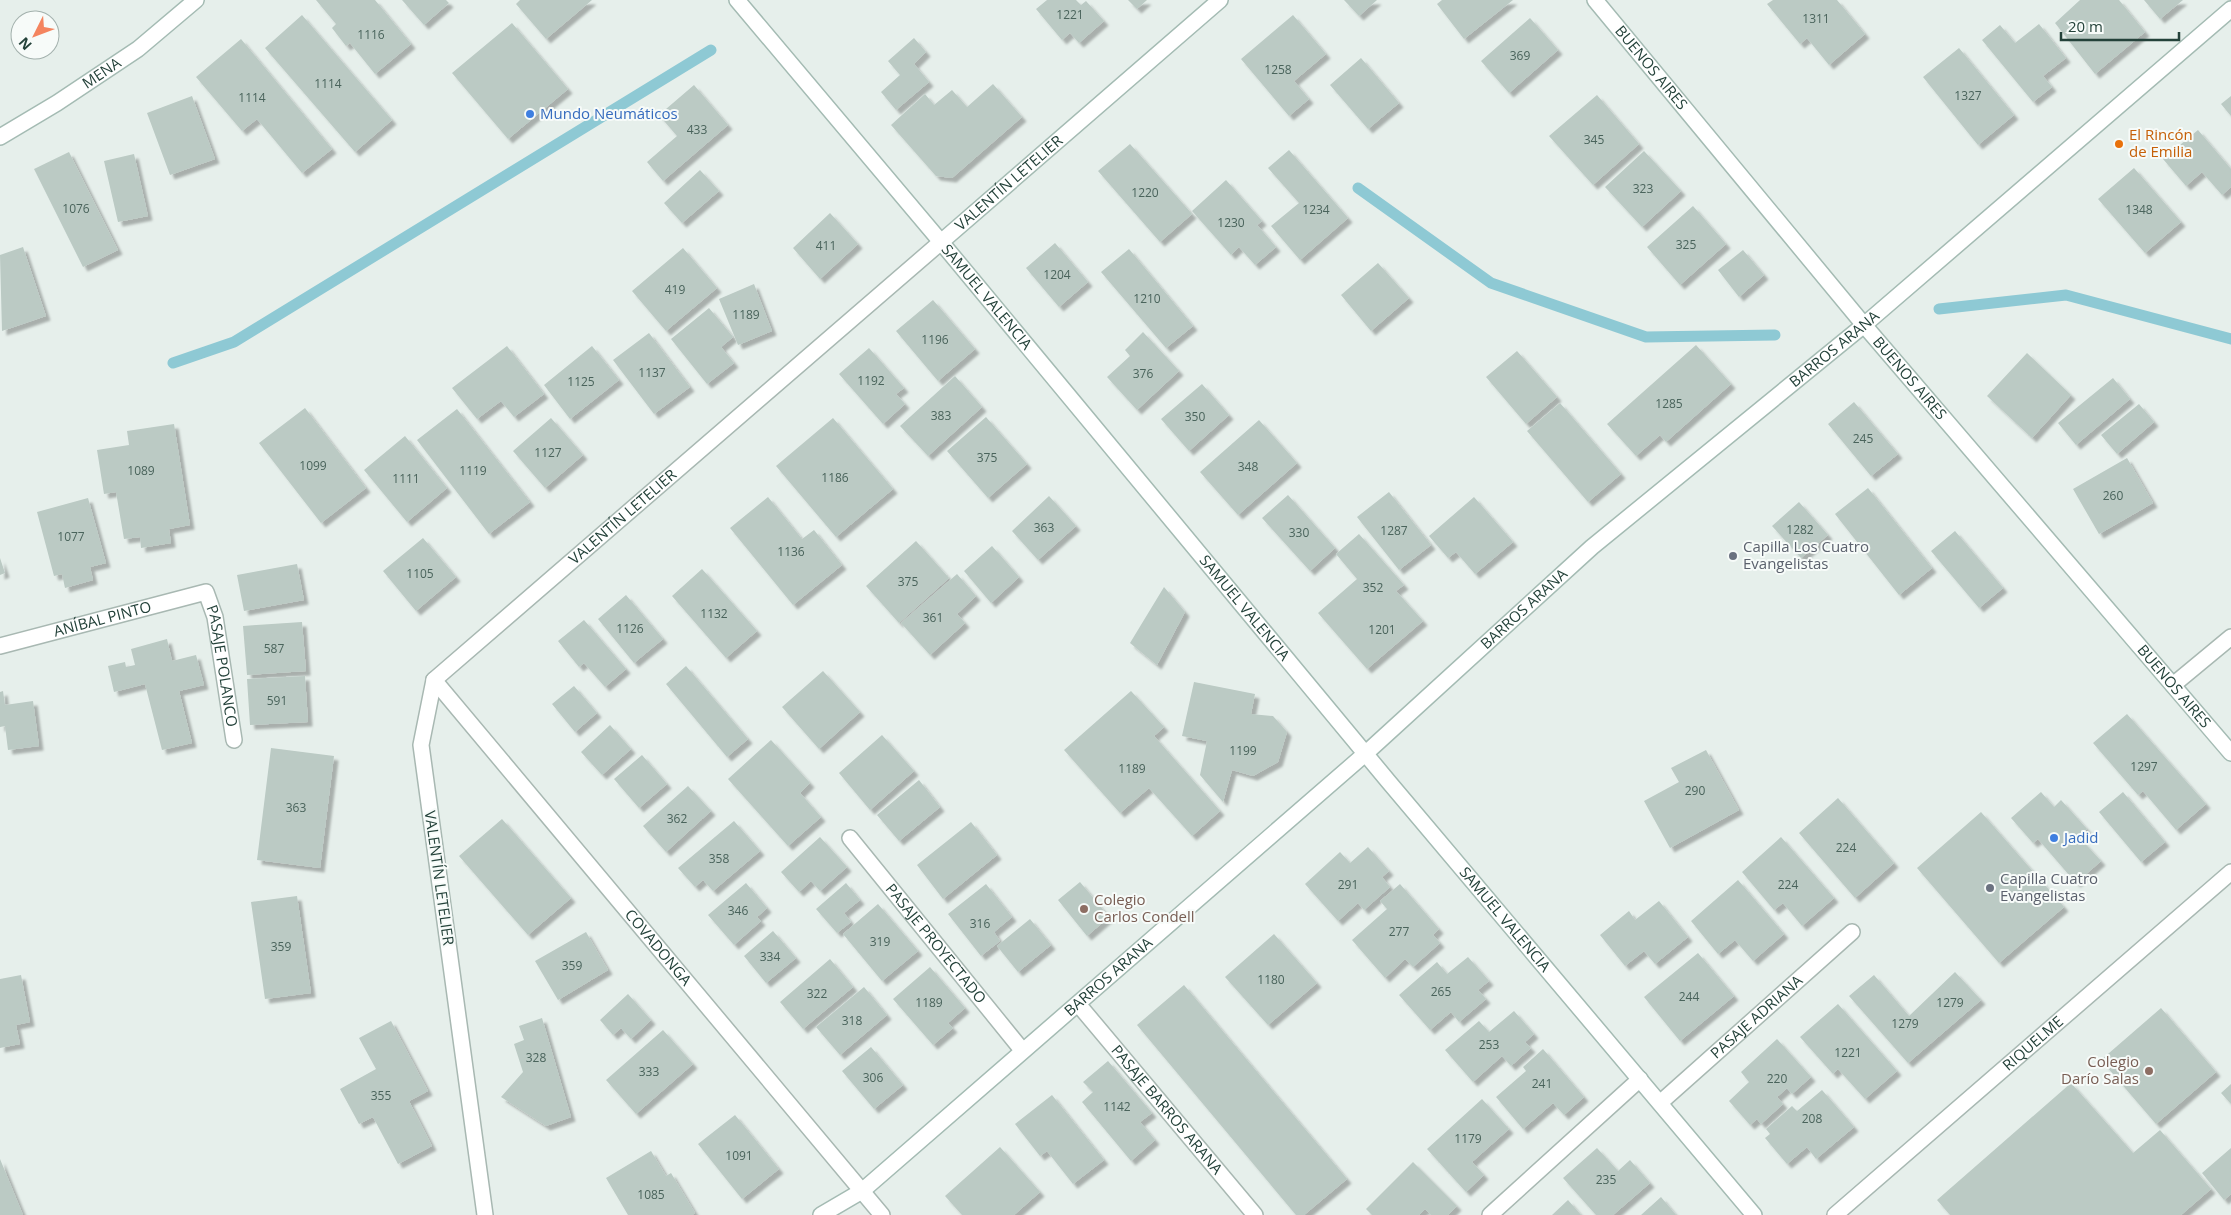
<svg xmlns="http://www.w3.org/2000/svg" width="2231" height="1215" font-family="'Open Sans',sans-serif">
<defs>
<filter id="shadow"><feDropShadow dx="4.5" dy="4.5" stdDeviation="1" flood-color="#0004"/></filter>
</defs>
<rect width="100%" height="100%" fill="#e6efeb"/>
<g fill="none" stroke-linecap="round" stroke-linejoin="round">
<path stroke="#8ec9d4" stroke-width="11" d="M1358 188 1491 283 1646 337 1775 335
M1939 309 2066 295 2231 339
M173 363 234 342 711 50"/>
</g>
<path fill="#bbcac4" filter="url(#shadow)" d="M316 0H375L411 44 375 74 350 43 346 46 332 28 336 24Z
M402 0H446L449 3 424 25Z
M520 0H592L546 39 516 4Z
M1047 0H1076L1081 5 1086 1 1104 21 1079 43 1070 33 1062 40 1036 9Z
M1128 0H1147L1137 9Z
M1344 0H1377L1359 16Z
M1442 0H1513L1464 39 1437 4Z
M1773 0H1837L1865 34 1829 65 1807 38 1800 44 1767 4Z
M2080 0H2119L2145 32 2095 74 2055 23Z
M2144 0H2183L2160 19Z
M302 15 392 120 355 152 265 48Z
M1293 15 1326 54 1294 81 1309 99 1289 116 1241 59Z
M1530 18 1558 50 1509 93 1481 61Z
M512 23 568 89 508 139 452 73Z
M2039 24 2066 58 2043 76 2052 87 2033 102 1982 40 2000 25 2015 43Z
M914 38 926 52 914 64 929 82 896 110 881 92 900 75 888 61Z
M241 39 332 149 302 173 257 119 242 131 196 77Z
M1959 48 2014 115 1978 145 1923 77Z
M1361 58 1399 103 1368 129 1330 85Z
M993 84 1022 117 952 178 936 176 891 125 925 94 934 105 952 90 967 107Z
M694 85 728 125 663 181 647 162 677 136 659 115Z
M1597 95 1639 144 1593 185 1549 136Z
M192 96 215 159 170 175 147 113Z
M2231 96V116L2221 104Z
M2198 130 2231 169V187L2222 195 2202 172 2186 186 2163 159Z
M1130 144 1192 214 1160 242 1098 171Z
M1289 150 1348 218 1300 260 1271 226 1299 203 1268 168Z
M1644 151 1681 191 1642 227 1605 187Z
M69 152 118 250 83 267 34 169Z
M134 154 148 216 118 222 104 161Z
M2134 168 2181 222 2145 253 2098 199Z
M700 170 719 191 682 223 664 203Z
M1226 180 1262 221 1257 225 1276 247 1255 265 1239 247 1231 255 1192 211Z
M1693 206 1726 244 1680 285 1647 247Z
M830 213 858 244 820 279 793 248Z
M1055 243 1088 282 1059 307 1026 268Z
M23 247 46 316 2 331 0 255Z
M683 248 717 288 666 331 632 291Z
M1129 249 1193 326 1166 348 1101 272Z
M1743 250 1764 275 1739 297 1718 270Z
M1378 263 1409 298 1371 331 1341 295Z
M754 284 772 331 738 345 719 299Z
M933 300 975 349 938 381 896 331Z
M709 308 733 337 721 347 734 363 707 384 671 339Z
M1143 332 1179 371 1137 410 1107 377 1130 356 1125 350Z
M649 333 690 387 654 414 613 360Z
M1696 345 1731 384 1666 442 1660 435 1636 456 1607 424Z
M507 346 544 394 514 417 501 401 477 419 452 388Z
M592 346 619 380 570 419 544 385Z
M869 348 904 388 896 394 905 404 883 424 839 374Z
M1517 351 1557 397 1526 424 1486 377Z
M2027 353 2071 395 2032 438 1987 396Z
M955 376 982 407 928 456 900 426Z
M2113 378 2130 399 2076 445 2058 423Z
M1202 384 1229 415 1189 451 1161 419Z
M1854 402 1898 454 1871 476 1828 424Z
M1560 403 1621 474 1588 502 1527 431Z
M2139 404 2154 422 2117 454 2101 435Z
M305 408 366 488 321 523 259 443Z
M457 409 530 502 489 534 417 440Z
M986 417 1027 464 988 498 947 451Z
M551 418 583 455 545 488 513 451Z
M833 418 893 489 836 537 776 466Z
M1259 420 1297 463 1238 515 1200 472Z
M174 424 190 525 169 529 171 543 141 548 140 537 124 539 116 492 104 494 97 450 129 445 127 431Z
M405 436 447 488 407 522 364 470Z
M2127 458 2153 503 2099 534 2073 489Z
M1868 488 1932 568 1899 595 1835 514Z
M1389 492 1431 545 1399 570 1357 517Z
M1288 495 1335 548 1310 571 1262 518Z
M1049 496 1076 526 1038 560 1012 531Z
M768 497 802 539 814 530 842 565 793 605 730 528Z
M1474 497 1513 542 1475 574 1456 552 1448 558 1429 536Z
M88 498 106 563 90 567 93 580 65 588 62 574 54 576 37 512Z
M1799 502 1828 535 1801 558 1772 526Z
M1955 531 2003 588 1979 608 1931 551Z
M1359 534 1404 585 1396 591 1423 621 1367 669 1318 613 1357 579 1336 554Z
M423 538 456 577 416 611 383 571Z
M916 541 949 578 899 623 866 586Z
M992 546 1019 577 991 603 964 571Z
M0 558 5 573 0 575Z
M297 564 304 600 244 611 237 575Z
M702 569 757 631 726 658 672 596Z
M957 574 976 596 957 614 965 623 930 655 901 623Z
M1164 587 1185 612 1157 665 1130 643Z
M626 595 663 639 634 663 598 619Z
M584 620 626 669 605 687 584 663 579 667 558 641Z
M302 622 306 671 247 675 243 626Z
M167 639 172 661 196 655 204 685 179 691 192 743 162 750 145 684 114 692 108 666 125 662 126 667 135 665 131 649Z
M686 666 748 739 727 757 666 684Z
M823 671 860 712 819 749 782 707Z
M305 676 308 722 250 725 247 679Z
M1194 682 1255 694 1251 714 1273 716 1287 732 1278 762 1253 776 1232 770 1223 802 1200 775 1207 741 1182 736Z
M574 686 597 713 575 732 552 704Z
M3 691 5 705 33 701 39 746 8 750 5 726 0 727V692Z
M1131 691 1164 727 1154 736 1220 811 1192 836 1149 788 1120 813 1064 750Z
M2127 714 2206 804 2176 830 2143 791 2138 795 2093 743Z
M610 725 631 749 602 775 581 752Z
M882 735 914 771 870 810 839 773Z
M771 740 810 783 800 793 821 817 788 846 728 779Z
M271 748 334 756 320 868 257 860Z
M1706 750 1739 810 1670 848 1644 801 1679 782 1671 768Z
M642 755 667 784 639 808 614 779Z
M919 780 940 807 899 841 877 815Z
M688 786 711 811 666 852 643 826Z
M2041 792 2054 807 2061 800 2087 829 2078 836 2101 861 2076 883 2038 839 2033 843 2011 818Z
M2123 792 2165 842 2141 862 2099 812Z
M1838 798 1894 863 1855 898 1799 833Z
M1981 812 2064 907 1999 963 1917 868Z
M502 819 571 898 528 935 459 856Z
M734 821 760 851 713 891 703 880 695 887 678 868Z
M971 822 997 855 943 899 917 865Z
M820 837 847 867 820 891 811 881 799 892 781 872Z
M1781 837 1834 898 1802 926 1783 903 1774 910 1742 872Z
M1368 847 1389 871 1382 877 1390 887 1364 910 1358 903 1338 921 1305 884 1340 852 1350 863Z
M1738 880 1784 934 1753 961 1735 940 1718 954 1691 921Z
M1080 882 1109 917 1087 936 1058 900Z
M746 883 767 908 757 917 761 921 734 945 708 915Z
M846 883 860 900 844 913 851 922 837 933 816 909Z
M986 884 1012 917 994 932 1000 941 981 956 948 914Z
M1400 884 1439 929 1433 935 1440 943 1413 967 1405 959 1385 978 1352 940 1387 909 1380 901Z
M297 896 311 993 265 999 251 902Z
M1659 901 1688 937 1655 964 1644 951 1625 966 1600 935 1629 911 1635 920Z
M878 904 918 951 882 981 843 934Z
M1030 919 1051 945 1018 972 997 946Z
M773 931 796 958 766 983 744 956Z
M586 932 608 970 558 1000 535 961Z
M1274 934 1317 983 1268 1025 1225 977Z
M1698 953 1734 996 1680 1041 1644 997Z
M1468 957 1489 981 1478 990 1486 999 1459 1022 1451 1012 1430 1030 1399 995 1437 962 1447 974Z
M830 959 853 987 803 1029 780 1002Z
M930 967 965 1008 948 1023 953 1028 933 1045 893 999Z
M1955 972 1981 1000 1908 1063 1849 996 1874 975 1909 1016Z
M21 975 30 1022 16 1025 20 1044 0 1048V979Z
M1184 985 1347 1179 1304 1215H1296L1137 1025Z
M864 987 887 1015 840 1055 816 1027Z
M628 994 651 1020 631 1039 621 1028 613 1035 600 1020Z
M1838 1004 1897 1071 1865 1099 1838 1069 1833 1074 1800 1037Z
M2161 1008 2216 1072 2156 1124 2101 1060Z
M1514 1011 1534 1034 1525 1042 1531 1048 1511 1066 1502 1056 1473 1082 1445 1050 1479 1021 1489 1032Z
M542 1018 571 1117 546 1126 501 1097 523 1072 514 1044 524 1040 519 1026Z
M391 1021 428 1091 409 1101 432 1146 398 1164 373 1117 359 1124 340 1089 376 1069 359 1038Z
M663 1030 693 1064 636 1114 606 1080Z
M1777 1039 1811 1077 1792 1094 1787 1088 1777 1097 1783 1104 1761 1124 1757 1119 1750 1125 1729 1101 1749 1082 1741 1072Z
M871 1047 903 1085 874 1109 842 1071Z
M1543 1049 1584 1097 1564 1115 1553 1103 1523 1129 1496 1097 1526 1071 1523 1067Z
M1108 1061 1152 1113 1140 1122 1155 1140 1131 1161 1082 1102 1093 1092 1083 1082Z
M2071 1083 2133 1153 2160 1130 2211 1189 2181 1215H1950L1937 1200Z
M2231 1084V1104L2221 1093Z
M1822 1090 1854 1127 1816 1159 1807 1147 1787 1164 1765 1138 1770 1134 1766 1129 1792 1106 1797 1111Z
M1052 1095 1104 1160 1073 1184 1047 1151 1040 1156 1015 1124Z
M1482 1099 1509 1129 1472 1162 1484 1175 1466 1192 1427 1149Z
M735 1115 779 1169 742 1199 698 1144Z
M1000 1147 1040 1192 1014 1215H962L945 1196Z
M1597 1148 1618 1171 1630 1160 1650 1183 1613 1215H1596L1563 1178Z
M2231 1148V1194L2224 1200 2202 1173Z
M651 1151 666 1176 671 1173 695 1213 692 1215H628L606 1178Z
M0 1159 23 1215H0Z
M1413 1162 1457 1206 1448 1215H1431L1425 1209 1419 1215H1372L1366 1209Z
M1661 1197 1676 1215H1641Z
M1568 1200 1581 1215H1552Z"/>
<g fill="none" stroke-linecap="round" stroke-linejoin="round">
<g stroke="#a8b8b2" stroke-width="18">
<path id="lane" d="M2173 685 2231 637"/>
</g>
<g stroke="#a8b8b2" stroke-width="18">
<g id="street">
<path id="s1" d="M0 646 206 592 215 617 234 740"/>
<path id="s2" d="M434 680 882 1215"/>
<path id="s3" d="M850 838 1022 1050"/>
<path id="s4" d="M1078 1004 1255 1215"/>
<path id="s5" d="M1661 1102 1852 932"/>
<path id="s6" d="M485 1215 421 745 434 680 941 242"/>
<path d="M1490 1215 1640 1079"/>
<path id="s7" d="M1835 1215 2231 872"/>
</g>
</g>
<g stroke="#a4bbb3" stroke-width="18">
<g id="secondary">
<path id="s8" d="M737 0 941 242 1388 781 1754 1215"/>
<path id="s9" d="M1595 0 1864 325 2231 753"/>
<path id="s10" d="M0 137 57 103 138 49 196 0"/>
<path id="s11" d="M941 242 1220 0"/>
<path id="s12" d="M821 1215 862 1191 1365 754 1592 547 1864 325 2231 9"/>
</g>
</g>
<use href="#lane" stroke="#fff" stroke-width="15"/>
<use href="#street" stroke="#fff" stroke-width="15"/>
<use href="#secondary" stroke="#fff" stroke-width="15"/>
</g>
<g fill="#3f7fe0" stroke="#f7fbf9" stroke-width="2">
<circle cx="530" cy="114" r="5"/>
<circle cx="2054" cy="838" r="5"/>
</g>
<circle fill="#e8710a" stroke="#f7fbf9" stroke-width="2" cx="2119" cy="144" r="5"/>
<g fill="#6b7280" stroke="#f7fbf9" stroke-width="2">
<circle cx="1733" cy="556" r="5"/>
<circle cx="1990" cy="888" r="5"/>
</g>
<g fill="#8d6e63" stroke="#f7fbf9" stroke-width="2">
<circle cx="1084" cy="909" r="5"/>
<circle cx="2149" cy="1071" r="5"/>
</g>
<g text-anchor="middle" stroke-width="4" stroke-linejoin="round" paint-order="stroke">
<g font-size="12" fill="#4a645c">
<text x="1070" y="19">1221</text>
<text x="1816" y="23">1311</text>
<text x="371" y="39">1116</text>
<text x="1520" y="60">369</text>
<text x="1278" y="74">1258</text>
<text x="328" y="88">1114</text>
<text x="1968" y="100">1327</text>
<text x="252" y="102">1114</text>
<text x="697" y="134">433</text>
<text x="1594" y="144">345</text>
<text x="1643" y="193">323</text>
<text x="1145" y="197">1220</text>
<text x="76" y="213">1076</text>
<text x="1316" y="214">1234</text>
<text x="2139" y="214">1348</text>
<text x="1231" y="227">1230</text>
<text x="1686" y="249">325</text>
<text x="826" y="250">411</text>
<text x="1057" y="279">1204</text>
<text x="675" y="294">419</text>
<text x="1147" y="303">1210</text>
<text x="746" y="319">1189</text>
<text x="935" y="344">1196</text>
<text x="652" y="377">1137</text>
<text x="1143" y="378">376</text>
<text x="871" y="385">1192</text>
<text x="581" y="386">1125</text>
<text x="1669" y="408">1285</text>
<text x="941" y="420">383</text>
<text x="1195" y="421">350</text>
<text x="1863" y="443">245</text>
<text x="548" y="457">1127</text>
<text x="987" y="462">375</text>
<text x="313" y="470">1099</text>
<text x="1248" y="471">348</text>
<text x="141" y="475">1089</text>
<text x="473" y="475">1119</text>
<text x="835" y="482">1186</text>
<text x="406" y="483">1111</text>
<text x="2113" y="500">260</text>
<text x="1044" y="532">363</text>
<text x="1800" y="534">1282</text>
<text x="1394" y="535">1287</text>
<text x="1299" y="537">330</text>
<text x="71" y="541">1077</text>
<text x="791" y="556">1136</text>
<text x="420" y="578">1105</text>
<text x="908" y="586">375</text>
<text x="1373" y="592">352</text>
<text x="714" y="618">1132</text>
<text x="933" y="622">361</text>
<text x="630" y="633">1126</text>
<text x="1382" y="634">1201</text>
<text x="274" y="653">587</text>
<text x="277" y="705">591</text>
<text x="1243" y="755">1199</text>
<text x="2144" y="771">1297</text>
<text x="1132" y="773">1189</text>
<text x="1695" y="795">290</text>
<text x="296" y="812">363</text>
<text x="677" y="823">362</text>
<text x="1846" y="852">224</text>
<text x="719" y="863">358</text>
<text x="1348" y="889">291</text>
<text x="1788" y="889">224</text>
<text x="738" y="915">346</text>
<text x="980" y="928">316</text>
<text x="1399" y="936">277</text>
<text x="880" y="946">319</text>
<text x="281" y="951">359</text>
<text x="770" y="961">334</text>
<text x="572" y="970">359</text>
<text x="1271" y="984">1180</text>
<text x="1441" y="996">265</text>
<text x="817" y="998">322</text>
<text x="1689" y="1001">244</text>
<text x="929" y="1007">1189</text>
<text x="1950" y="1007">1279</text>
<text x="852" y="1025">318</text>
<text x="1905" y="1028">1279</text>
<text x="1489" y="1049">253</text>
<text x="1848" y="1057">1221</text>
<text x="536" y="1062">328</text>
<text x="649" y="1076">333</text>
<text x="873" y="1082">306</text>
<text x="1777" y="1083">220</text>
<text x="1542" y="1088">241</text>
<text x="381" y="1100">355</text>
<text x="1117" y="1111">1142</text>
<text x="1812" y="1123">208</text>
<text x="1468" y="1143">1179</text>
<text x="739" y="1160">1091</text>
<text x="1606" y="1184">235</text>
<text x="651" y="1199">1085</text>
</g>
<g font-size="15" fill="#24423a" stroke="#f7fbf9">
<text dy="5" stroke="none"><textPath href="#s9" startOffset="88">BUENOS AIRES</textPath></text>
<text dy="5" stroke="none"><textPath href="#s10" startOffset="120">MENA</textPath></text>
<text dy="5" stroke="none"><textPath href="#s11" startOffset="90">VALENTÍN LETELIER</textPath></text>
<text dy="5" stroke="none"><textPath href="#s8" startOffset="388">SAMUEL VALENCIA</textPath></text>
<text dy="5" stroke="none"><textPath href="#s12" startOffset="1334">BARROS ARANA</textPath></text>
<text dy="5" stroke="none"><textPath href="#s9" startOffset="492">BUENOS AIRES</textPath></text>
<text dy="5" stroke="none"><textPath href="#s6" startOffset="790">VALENTÍN LETELIER</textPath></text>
<text dy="5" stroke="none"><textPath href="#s8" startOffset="792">SAMUEL VALENCIA</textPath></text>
<text dy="5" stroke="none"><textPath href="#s12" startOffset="929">BARROS ARANA</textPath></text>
<text dy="5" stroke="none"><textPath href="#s1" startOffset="106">ANÍBAL PINTO</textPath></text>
<text dy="5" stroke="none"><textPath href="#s1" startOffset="289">PASAJE POLANCO</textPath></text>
<text dy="5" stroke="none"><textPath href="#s9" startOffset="898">BUENOS AIRES</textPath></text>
<text transform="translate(439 878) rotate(82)" y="5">VALENTÍN LETELIER</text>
<text dy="5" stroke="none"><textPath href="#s8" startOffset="1198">SAMUEL VALENCIA</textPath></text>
<text dy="5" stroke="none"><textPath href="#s3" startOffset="136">PASAJE PROYECTADO</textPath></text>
<text dy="5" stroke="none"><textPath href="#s2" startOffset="349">COVADONGA</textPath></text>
<text dy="5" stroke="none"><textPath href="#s12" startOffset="374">BARROS ARANA</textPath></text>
<text dy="5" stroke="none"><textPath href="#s5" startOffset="128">PASAJE ADRIANA</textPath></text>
<text dy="5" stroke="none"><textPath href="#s7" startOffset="262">RIQUELME</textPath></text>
<text dy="5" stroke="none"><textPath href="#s4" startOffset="138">PASAJE BARROS ARANA</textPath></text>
</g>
<g font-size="15" fill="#366cbe" stroke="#f7fbf9" text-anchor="start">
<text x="540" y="119">Mundo Neumáticos</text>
<text x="2064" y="843">Jadid</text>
</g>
<g font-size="15" fill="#c56008" stroke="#f7fbf9" text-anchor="start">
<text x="2129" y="140">El Rincón<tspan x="2129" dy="17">de Emilia</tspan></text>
</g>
<g font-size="15" fill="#5b616d" stroke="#f7fbf9" text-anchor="start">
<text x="1743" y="552">Capilla Los Cuatro<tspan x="1743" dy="17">Evangelistas</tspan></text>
<text x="2000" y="884">Capilla Cuatro<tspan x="2000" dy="17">Evangelistas</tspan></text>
</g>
<g font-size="15" fill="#785e54" stroke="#f7fbf9" text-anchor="start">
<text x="1094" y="905">Colegio<tspan x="1094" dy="17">Carlos Condell</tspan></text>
<text x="2139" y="1067" text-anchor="end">Colegio<tspan x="2139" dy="17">Darío Salas</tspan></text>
</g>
</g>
<g transform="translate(35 35) rotate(228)"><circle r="24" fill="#f7fbf9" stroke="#a3b1ad"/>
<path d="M0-4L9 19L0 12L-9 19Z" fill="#f4845f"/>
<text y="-8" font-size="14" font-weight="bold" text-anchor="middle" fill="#24423a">N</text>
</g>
<path d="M2061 32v8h118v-8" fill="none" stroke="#24423a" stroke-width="2.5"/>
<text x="2068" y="32" font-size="15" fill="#24423a" stroke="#f7fbf9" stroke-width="4" paint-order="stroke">20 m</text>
</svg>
